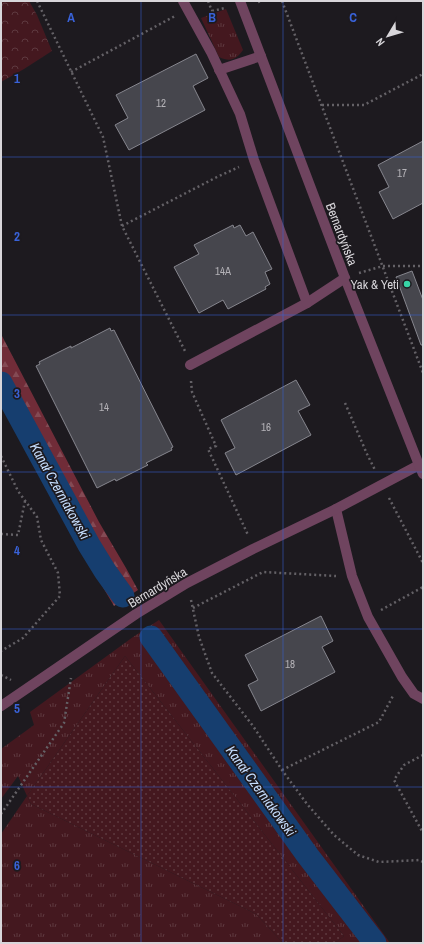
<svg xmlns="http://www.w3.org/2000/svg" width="424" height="944" font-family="'Archivo Narrow',sans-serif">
<defs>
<pattern id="grass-tufts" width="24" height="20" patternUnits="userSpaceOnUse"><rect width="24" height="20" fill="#44181f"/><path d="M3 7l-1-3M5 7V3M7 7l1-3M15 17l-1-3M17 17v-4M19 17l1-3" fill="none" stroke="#5e393f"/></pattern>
<pattern id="forest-firs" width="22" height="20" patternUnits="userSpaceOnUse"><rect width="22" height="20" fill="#702c38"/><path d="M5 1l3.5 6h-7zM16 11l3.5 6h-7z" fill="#844a54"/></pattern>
<pattern id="park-crowns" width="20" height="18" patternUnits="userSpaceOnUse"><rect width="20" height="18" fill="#44181f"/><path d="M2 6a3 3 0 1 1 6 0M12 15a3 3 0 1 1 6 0" fill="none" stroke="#5e393f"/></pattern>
<pattern id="garden-dots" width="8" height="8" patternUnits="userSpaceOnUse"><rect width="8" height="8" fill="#44181f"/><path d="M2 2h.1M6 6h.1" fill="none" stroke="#5e393f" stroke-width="1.8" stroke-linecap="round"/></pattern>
</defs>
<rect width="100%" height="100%" fill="#1d1a1f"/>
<path fill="url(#grass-tufts)" d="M226 9 243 50C236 60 230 62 219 57L201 18Z
M159 620 385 936 390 943H335L344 936 125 656 27 796 31 804 256 914 283 943H1V834L27 796 18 776 1 799V749L34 725 30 712 133 637Z"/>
<path fill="url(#forest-firs)" d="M1 334 99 522 126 568 138 590 114 606 94 572 1 403Z"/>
<path fill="url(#park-crowns)" d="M1 1H29L37 15 52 51 24 69 1 82Z"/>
<path fill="url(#garden-dots)" d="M125 656 344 936 335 943H283L256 914 31 804 27 796Z"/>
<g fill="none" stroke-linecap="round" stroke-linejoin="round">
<path stroke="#163e6f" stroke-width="23" d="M1 383 89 545 105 571 123 596
M151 637 308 856 375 943"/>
</g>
<path fill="#46464d" stroke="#86868e" d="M196 54 208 78 193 86 205 110 129 150 115 125 128 118 116 95Z
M423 141V203L393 219 379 192 389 187 378 165Z
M233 225 234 228 240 225 246 236 253 232 272 269 265 272 270 284 265 287 266 289 228 309 223 300 199 313 174 267 199 254 194 245Z
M412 271 423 300V345H421L396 277Z
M110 328 111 331 114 330 173 447 171 448 172 450 146 463 148 465 116 481 115 479 97 488 36 366 40 364 39 362 71 346V348Z
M296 380 310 405 298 411 311 435 236 475 225 453 235 448 221 420Z
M321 616 333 641 322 647 335 672 261 711 248 685 258 680 245 655Z"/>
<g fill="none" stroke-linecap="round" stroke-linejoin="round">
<path stroke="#646166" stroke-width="2.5" stroke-dasharray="2 3" stroke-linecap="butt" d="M37 1 103 137 122 226 185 351
M208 1 212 11H211
M282 1 423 373
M258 2 263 1
M212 11 225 8
M71 72 175 16
M322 105H364L423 74
M122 226 217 177 239 167
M359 273 383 266H423
M191 381 192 392 216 446 208 449 248 535
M345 403 367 454 375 470
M1 456 18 491 37 517 41 540 58 573 60 596 23 638 1 651
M389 498 423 563
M1 534 18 535 25 501
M191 600 199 637 212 673 253 726 282 770 307 804 334 835 358 855 379 862 419 860 423 862
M193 608 263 572 336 576
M381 610 423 587
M1 675 11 680
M423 755 404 765 394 780 423 833
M282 770 379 722 394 694
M1 814 64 723 71 678"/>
<path stroke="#6f445f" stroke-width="10" d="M219 70 261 56
M190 365 307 303 345 278
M419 465 336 509 352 576 368 617 402 677 414 694 423 699"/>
<path stroke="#6f445f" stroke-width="10" d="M183 1 211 52 240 114 254 160 307 303
M240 1 345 278 419 465 423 474
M1 706 136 614 187 583 253 549 336 509"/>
</g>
<path fill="none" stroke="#3962d8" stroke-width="1" stroke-opacity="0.55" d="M141 1V943M283 1V943M1 157H423M1 315H423M1 472H423M1 629H423M1 787H423"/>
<circle fill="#37d4a6" stroke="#1d1a1f" stroke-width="1.5" cx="407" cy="284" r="4"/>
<g text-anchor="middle" stroke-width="3.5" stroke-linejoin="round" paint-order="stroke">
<g font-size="11" fill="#b4b2b7">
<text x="161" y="107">12</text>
<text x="402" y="177">17</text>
<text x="223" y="275">14A</text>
<text x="104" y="411">14</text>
<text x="266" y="431">16</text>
<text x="290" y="668">18</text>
</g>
<g font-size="13" fill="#d8d6da" stroke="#1d1a1f">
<text transform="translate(342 234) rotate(69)" y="5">Bernardyńska</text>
<text transform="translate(157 587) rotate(-31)" y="5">Bernardyńska</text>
</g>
<g font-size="13" fill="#d8d6da" stroke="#1d1a1f" text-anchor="end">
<text x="399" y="289">Yak &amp; Yeti</text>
</g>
<g font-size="14" font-style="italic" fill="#c5ddfd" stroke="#1d1a1f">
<text transform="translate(60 491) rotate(61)" y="5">Kanał Czerniakowski</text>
<text transform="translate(261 791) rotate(54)" y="5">Kanał Czerniakowski</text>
</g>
</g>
<g font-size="13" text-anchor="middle" font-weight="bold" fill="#3962d8" stroke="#1d1a1f" stroke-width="3.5" stroke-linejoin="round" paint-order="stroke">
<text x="71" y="22">A</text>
<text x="212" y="22">B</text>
<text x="353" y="22">C</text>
<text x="17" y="83">1</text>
<text x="17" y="241">2</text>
<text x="17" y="398">3</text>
<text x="17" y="555">4</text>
<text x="17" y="713">5</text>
<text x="17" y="870">6</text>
</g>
<rect width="424" height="944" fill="none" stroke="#d8d6da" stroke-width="4"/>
<g transform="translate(388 36) rotate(232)" stroke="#1d1a1f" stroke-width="3" paint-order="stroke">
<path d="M0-3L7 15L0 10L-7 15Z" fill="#d8d6da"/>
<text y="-6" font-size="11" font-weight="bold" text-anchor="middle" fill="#d8d6da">N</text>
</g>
</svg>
